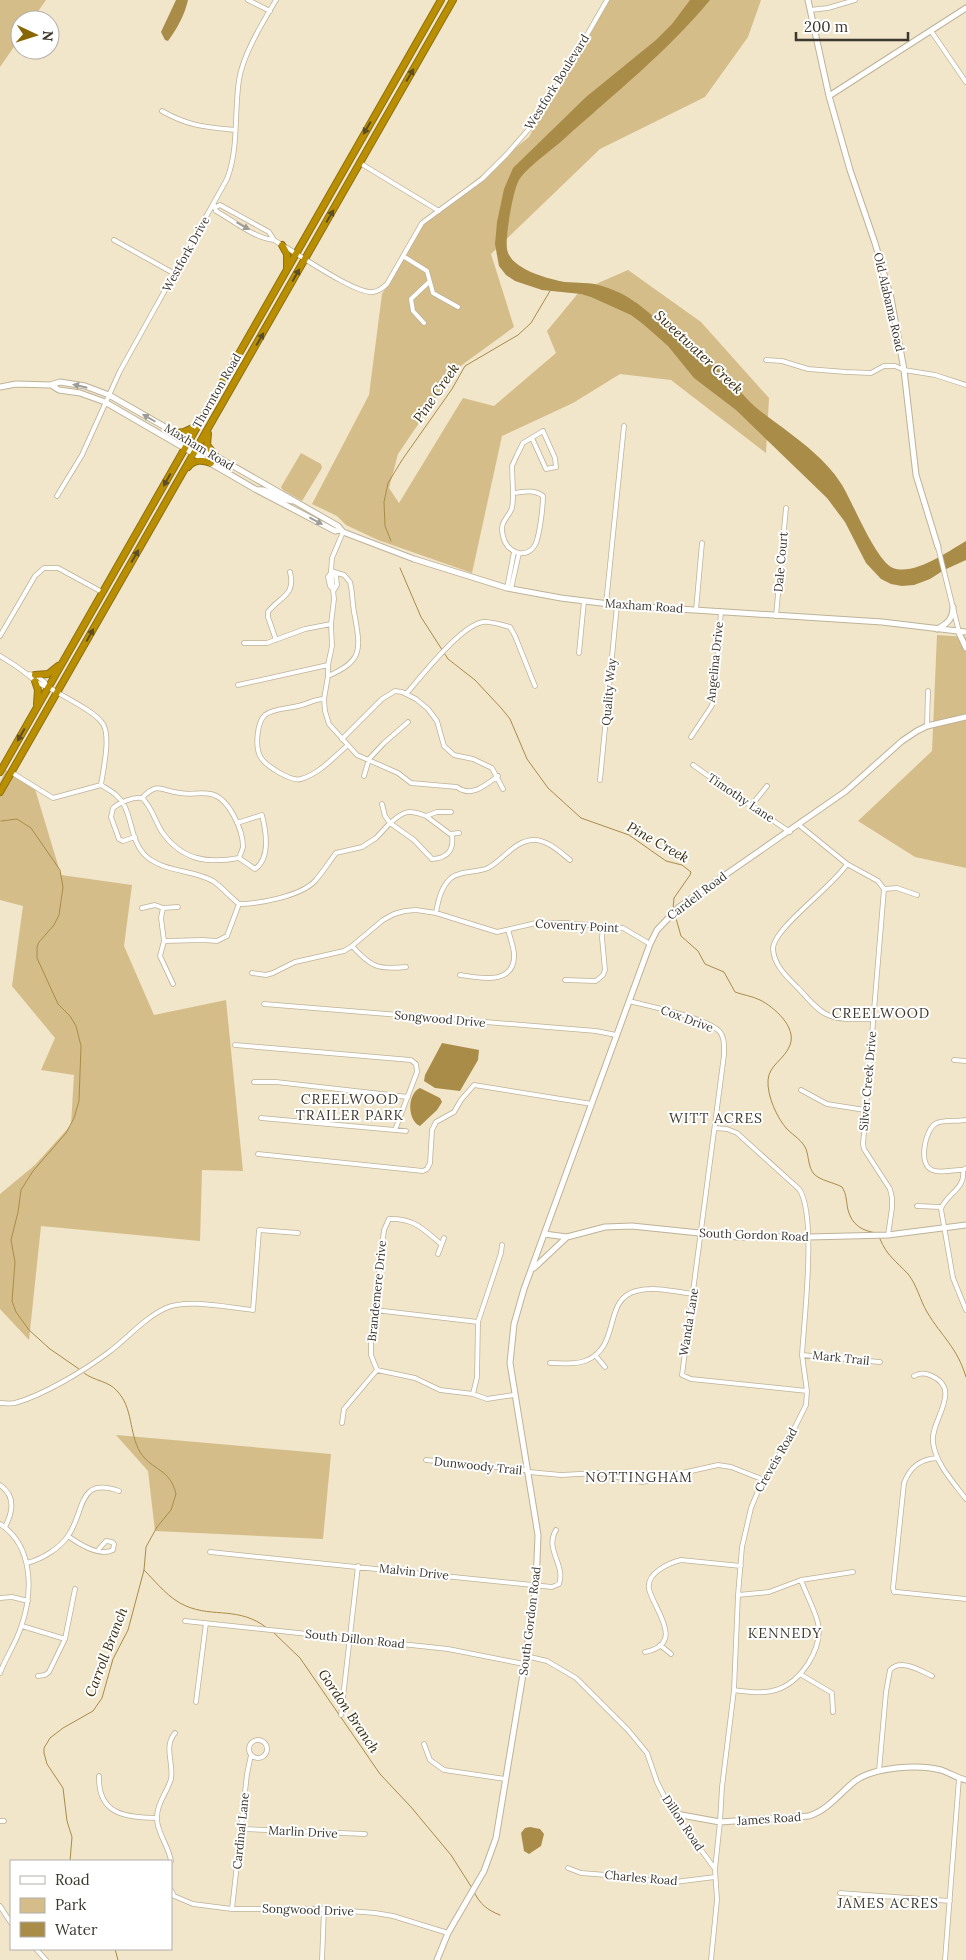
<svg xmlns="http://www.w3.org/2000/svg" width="966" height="1960" font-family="Lora,serif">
<rect width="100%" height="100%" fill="#f1e5ca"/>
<path fill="#d4bd89" d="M0 0H46L32 20H20V38L0 67Z
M605 0H761L748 37 705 97 600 149 491 254 514 327 455 370 398 454 389 488 399 503 463 398 494 406 556 353 547 331 580 291 628 270 701 322 769 398 766 453 671 380 620 374 573 403 502 436 472 573 378 540 346 525 337 516 312 504 369 395 382 294 424 222 529 137Z
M301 453 321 464 322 468 302 501 283 490 281 487Z
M937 635 966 637V868L915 857 858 821 932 751Z
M6 770 35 789 61 875 132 885 124 946 154 1015 226 1000 243 1171 202 1170 200 1241 41 1226 29 1340 0 1309V1194L35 1165 71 1125 74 1075 41 1070 55 1038 12 986 23 906 0 900V782Z
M116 1435 331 1454 323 1539 155 1531 148 1471Z"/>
<path fill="#a98c48" d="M176 0H188C185 14 177 29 168 41L165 40 161 32Z
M690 0H710C667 52 614 94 564 139 553 149 526 168 519 180 513 190 505 237 507 249 510 269 548 279 565 282 578 283 590 282 602 286 636 296 649 315 676 335 692 347 708 359 723 373 736 385 745 399 759 410 787 432 823 454 842 485 853 503 876 561 893 568 914 576 949 551 966 541V560L944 570 930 579 914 585 902 586 891 584 881 579 866 563 845 522 827 498 736 410 694 378 668 346 643 324 631 315 591 297 581 294 542 290 515 281 506 275 499 266 495 244 497 222 504 189 513 168 586 97 656 40 672 24Z
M442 1043 479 1050 478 1060 460 1091 435 1088 424 1081 425 1075Z
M420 1088 440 1098 442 1102 437 1110 420 1126C407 1120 407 1094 420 1088Z
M530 1827 540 1829 544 1834 541 1846 529 1854 524 1851 521 1833 525 1828Z"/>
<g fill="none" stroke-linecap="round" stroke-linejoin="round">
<path stroke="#a98c48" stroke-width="1" d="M391 541 385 526 384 502 388 483 402 460 452 389 465 366 518 335 531 323 550 291
M400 568 421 617 448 659 475 680 502 709 510 719 527 759 548 788 581 818 629 835 666 861 682 865 691 872 690 875 674 898 673 909
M1 821 17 819 31 828 60 870 63 887 59 915 54 925 39 942 37 947V958L58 1004 70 1016 76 1026 81 1046 79 1101 74 1118 66 1133 33 1171 21 1190 18 1212 11 1240 15 1262 12 1301 16 1312 29 1330 50 1349 79 1369
M675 915 681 936 698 951 705 964 724 972 735 992C743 995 752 996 760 1000 774 1007 797 1027 790 1045 785 1059 769 1065 768 1080 767 1096 777 1118 787 1129 794 1136 802 1140 806 1149 809 1157 808 1167 814 1174 821 1181 833 1182 842 1187 847 1195 846 1201 848 1210 852 1225 862 1231 877 1233
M880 1239C887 1256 896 1261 908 1274 917 1285 920 1300 927 1312 942 1337 957 1347 966 1377
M144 1570C157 1583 169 1599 186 1606 214 1618 239 1606 267 1628
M273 1632 300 1658 380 1774 411 1807 451 1855 472 1888
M70 1861 72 1837 67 1821 63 1788 47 1764 44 1753V1748L50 1738 63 1728 93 1711 102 1698 113 1659 128 1630 144 1570 146 1547 157 1527 171 1510 176 1494C170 1468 152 1471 140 1452 129 1433 133 1407 117 1391 109 1381 94 1381 84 1373
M474 1892C480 1904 487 1910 500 1915
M115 1949 118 1960"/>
<g stroke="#beb298" stroke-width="5.5">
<path id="street" d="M248 0 270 11
M810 10 828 8 855 0
M931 31 966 82
M162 111C188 126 205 127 235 130
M360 163 439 211
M214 205 216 211C234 221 254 238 274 240
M216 207 220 205 269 232 274 240 282 245C300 255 355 294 373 292 379 291 383 288 387 284L422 223 482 179 507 154 535 122 564 75 607 0
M114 240 175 274
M403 256 427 271 433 293 458 307
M424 323 413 311 411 299 429 282
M766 360 782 361 808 369 846 372 871 373 884 366H895L904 370 935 375 966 385
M513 493C513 498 513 503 512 508 508 519 499 521 503 536 506 553 528 561 536 543 540 532 543 507 543 496 534 489 523 492 513 493L512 466 517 455 523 443 543 431 555 458 556 467 546 469 532 438
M57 496 82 455 120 371 227 179C239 148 234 113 239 80 243 54 263 22 276 0
M343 532 332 558 331 571 334 599 331 624 332 646 328 665V676L324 699 325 711 329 724 357 755 398 773 411 783 457 787C471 798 486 785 498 776
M938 547 959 632
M331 573 328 577 330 586 334 590
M331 574 336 576 337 585 334 590
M507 588 514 552
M511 589 519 553
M606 604 624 426
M696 610 702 543
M776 616 786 508
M0 636 35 576 44 568H58L102 592
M276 640 268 617V612C280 596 296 596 290 572
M244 643H267L305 629 331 624
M579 653 584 601
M0 656C8 661 17 666 24 672 33 678 37 685 48 687
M27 674C36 674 44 680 48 687 62 696 95 711 103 724 111 737 103 770 101 785
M328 676C362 661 361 651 355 617 352 605 353 593 350 582L344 575 331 571
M238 685 328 665
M406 694C421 677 461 625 483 622 491 621 502 625 510 627L515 636 535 686
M324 699C314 699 308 704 298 706 287 709 274 708 265 715 257 722 255 746 260 756 264 765 291 782 301 779 319 774 334 757 348 745
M927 726 928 691
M691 737 711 707 714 700 721 611
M342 739 382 699 395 691 402 692 416 699 428 709 437 721 444 746 454 755 473 759 492 768 503 789
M693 765 738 797 790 832
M11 772 53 798 101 785C109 790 119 795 124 805 133 822 131 843 147 857 165 872 194 870 213 881 222 887 230 897 239 904 259 904 301 896 315 881 323 872 329 862 336 853L362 847 376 838 390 823 385 816 382 804
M364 776 369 759 384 743 408 722
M600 780 617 605
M751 806 767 786
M451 812H437L426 816C408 809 404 811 390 823L414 840 432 859C448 858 454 850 452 835
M426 816 450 834 459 833
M237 823 262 815C266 831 271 858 255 869L239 858
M799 825 847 864 878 881 884 889 897 888 917 895
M135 837 123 841 119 839 111 817 113 808C120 802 133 797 142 798 158 781 161 791 180 793 190 795 201 792 211 794 229 798 243 830 243 847 242 851 240 855 239 858 207 864 182 860 162 832 155 821 152 807 142 798
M847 864C834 886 773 928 773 949 774 965 786 976 797 987 806 996 816 1010 828 1015 841 1021 859 1019 874 1019
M884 889 863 1144 864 1149 890 1189 892 1198V1208L888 1235
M142 908 155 905 163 908
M436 913C438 901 441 887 451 878 461 870 477 873 488 868 503 860 515 840 534 840 548 840 560 852 570 860
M164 941 203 940 217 941 227 936 239 904
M352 946C371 967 378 970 406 967
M252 973 266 975 273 973 295 962 344 951 352 946 383 920 394 914 405 911 416 910 436 913 497 932 536 923H566L623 928 650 944
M460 975C480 978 516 986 514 953 513 945 510 937 508 930
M565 980 596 981 603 975 605 970 602 938 603 926
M173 984 160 956 164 941 161 918 163 908 178 907
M629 1001C648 1006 708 1018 720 1032 725 1038 724 1047 724 1055L682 1375 691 1379 807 1391
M264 1004 596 1031 616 1035
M235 1045 411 1060 416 1064 417 1072 395 1130
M954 1060 966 1061
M254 1082H276L408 1097
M801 1090 827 1104 865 1110
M261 1118 406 1131
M966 1120C957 1122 942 1119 935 1124 925 1131 918 1164 932 1170 942 1174 953 1169 963 1170L966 1168
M258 1154 423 1171 427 1169 430 1163 432 1130 436 1122 454 1112 461 1100 474 1085 592 1104
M963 1170C966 1189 946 1194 941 1209L953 1278 966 1310
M917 1206 941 1207
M441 1244C423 1229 414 1218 389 1219L384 1230 371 1341V1355L377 1370 415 1378 440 1390 473 1394 487 1399 514 1395
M438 1254 444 1238
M375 1310 478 1322
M595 1355 605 1367
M802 1355 880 1362
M550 1363C562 1363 574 1365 585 1361 622 1347 602 1300 636 1291 654 1286 676 1292 694 1294
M914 1376C919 1373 926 1373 932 1376 963 1390 930 1421 933 1442 935 1463 954 1483 966 1499
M473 1394 477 1377 478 1322 501 1253 502 1245
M0 1403C5 1403 11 1404 15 1403 44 1395 85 1370 109 1352 128 1338 144 1318 166 1308 187 1298 230 1308 253 1310L259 1230 298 1233
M342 1423 344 1409 377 1370
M937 1458C920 1459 910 1467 904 1483L893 1588 894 1592H897L966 1599
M426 1460 525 1470 529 1472 561 1475 598 1473 642 1482 718 1465 731 1467 764 1480
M0 1485C16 1496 13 1512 5 1527
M0 1524C34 1546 33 1593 21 1627 16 1643 6 1657 0 1673
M68 1536C79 1544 99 1557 113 1550L114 1544 112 1542 106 1541 98 1550
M210 1552 552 1587 559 1584C566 1565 544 1549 556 1530
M27 1563C42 1559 59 1549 68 1536 85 1512 77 1476 119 1491
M738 1595 769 1592 801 1580 853 1572
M0 1598 12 1597 28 1601
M185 1621 448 1649 524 1664
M22 1626 65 1639
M660 1645 671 1654
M645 1652C687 1644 653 1608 649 1589 646 1573 669 1563 681 1560L741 1566
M526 1656 547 1661 576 1678 628 1730 647 1753 657 1782 669 1806 715 1869 717 1900 711 1960
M800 1674 832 1693 833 1712
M38 1676 45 1675 49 1672 65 1639 75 1589
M734 1690C748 1692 763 1694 776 1690 801 1682 823 1649 818 1623 814 1608 806 1594 801 1580
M196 1702 206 1623
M341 1715 358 1566
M249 1749a9 9 0 1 1 18 0a9 9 0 1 1-18 0Z
M424 1744 430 1760 444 1770 505 1779
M879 1771 886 1692 890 1670C901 1658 921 1671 932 1676
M99 1776C98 1815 125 1817 157 1818
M0 1821H4
M242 1829 365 1834
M171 1861C169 1847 158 1834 157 1820 156 1804 167 1793 171 1779 174 1763 163 1747 175 1733
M568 1868 581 1873 619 1876 667 1883 715 1877
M715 1869 720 1822 722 1787 734 1690 738 1595 742 1547 751 1508 758 1491 794 1429 806 1405 807 1391 802 1355C804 1320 817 1214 799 1189L737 1133 727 1129 715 1128
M171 1890 174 1896 193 1904 232 1909H324L375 1913 393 1916 448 1933
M840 1893 950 1901
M0 1906 11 1923
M232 1909 247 1774 251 1755
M36 1949 46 1960
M322 1960 324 1909
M945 1960 959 1778"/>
</g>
<g stroke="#beb298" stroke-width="7">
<path id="secondary" d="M808 0 829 96 850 170 875 243 891 298 904 370 916 475 938 547
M829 96 966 8
M51 385 59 390 80 393 105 402 255 489 335 531 340 530
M0 387 16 384 50 385 60 382 85 386 109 395 338 526 343 532 414 559 507 588 561 598 617 605 882 622 966 632
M257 490C270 488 280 501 293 501
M937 629C947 624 953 619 953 607
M959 633 966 648
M544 1234 567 1237 605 1227 632 1226 738 1237H809L888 1235 966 1225
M534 1268 567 1237
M676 1814 720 1822 809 1816C828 1810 840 1793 855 1781 874 1767 918 1764 941 1770 950 1773 957 1778 966 1780
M437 1960 448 1933 484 1871 496 1838 526 1656 536 1585 538 1535 510 1363 514 1324 524 1289 650 944 657 930 679 907 846 791 902 741 917 731 927 726 966 717"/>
</g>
<g stroke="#8e7010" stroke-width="8">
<path id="highway" d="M282 245 287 254V269
M176 433 184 432 197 426
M208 434 207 445 216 457
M188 467C195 459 202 460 211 463
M35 675 48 674 58 666
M35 681 38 690 37 704
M0 772 441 0
M0 792 453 0"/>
</g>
<use href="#street" stroke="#fff" stroke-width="4"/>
<use href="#secondary" stroke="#fff" stroke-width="5"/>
<use href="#highway" stroke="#b98e00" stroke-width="6"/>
</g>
<defs><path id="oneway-solid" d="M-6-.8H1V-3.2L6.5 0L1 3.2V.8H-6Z" transform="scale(1.25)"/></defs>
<g fill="#5c4e22">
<use href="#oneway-solid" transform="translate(410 75) rotate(-60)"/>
<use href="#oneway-solid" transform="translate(367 128) rotate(120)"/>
<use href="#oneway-solid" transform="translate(330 216) rotate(-60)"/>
<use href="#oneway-solid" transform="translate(296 275) rotate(-61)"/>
<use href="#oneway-solid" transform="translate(260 339) rotate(-60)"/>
<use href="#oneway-solid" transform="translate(167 480) rotate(119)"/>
<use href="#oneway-solid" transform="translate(135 556) rotate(-60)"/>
<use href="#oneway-solid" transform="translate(90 635) rotate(-61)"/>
<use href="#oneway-solid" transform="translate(21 735) rotate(120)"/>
</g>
<g fill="#9e9c96">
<use href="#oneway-solid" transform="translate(243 226) rotate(30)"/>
<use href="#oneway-solid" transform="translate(80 386) rotate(-167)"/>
<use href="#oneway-solid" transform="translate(149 418) rotate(-150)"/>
<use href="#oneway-solid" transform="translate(316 521) rotate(28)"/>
</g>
<g text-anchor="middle" stroke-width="4" stroke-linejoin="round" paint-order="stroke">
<g font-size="12" fill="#3d382e" stroke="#fff">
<text transform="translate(557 82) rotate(-58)" y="4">Westfork Boulevard</text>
<text transform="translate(186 254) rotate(-61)" y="4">Westfork Drive</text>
<text transform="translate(889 302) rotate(77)" y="4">Old Alabama Road</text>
<text transform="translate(217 391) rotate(-60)" y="4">Thornton Road</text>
<text transform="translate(199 447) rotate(31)" y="4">Maxham Road</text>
<text transform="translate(781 562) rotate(-85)" y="4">Dale Court</text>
<text transform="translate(644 606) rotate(4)" y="4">Maxham Road</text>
<text transform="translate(715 662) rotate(-84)" y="4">Angelina Drive</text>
<text transform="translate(609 692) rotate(-85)" y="4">Quality Way</text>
<text transform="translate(741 798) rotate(34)" y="4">Timothy Lane</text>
<text transform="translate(697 896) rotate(-37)" y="4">Cardell Road</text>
<text transform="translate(577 926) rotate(3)" y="4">Coventry Point</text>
<text transform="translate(440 1019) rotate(5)" y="4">Songwood Drive</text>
<text transform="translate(687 1019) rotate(20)" y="4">Cox Drive</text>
<text transform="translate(868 1081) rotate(-85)" y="4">Silver Creek Drive</text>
<text transform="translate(754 1235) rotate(2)" y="4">South Gordon Road</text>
<text transform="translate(377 1291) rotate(-84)" y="4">Brandemere Drive</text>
<text transform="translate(689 1322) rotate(-81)" y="4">Wanda Lane</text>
<text transform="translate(841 1358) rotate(6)" y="4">Mark Trail</text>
<text transform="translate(776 1460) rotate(-60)" y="4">Creveis Road</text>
<text transform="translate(478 1466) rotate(6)" y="4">Dunwoody Trail</text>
<text transform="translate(414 1572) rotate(6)" y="4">Malvin Drive</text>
<text transform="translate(530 1621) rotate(-83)" y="4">South Gordon Road</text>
<text transform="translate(355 1639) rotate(6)" y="4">South Dillon Road</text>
<text transform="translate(769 1819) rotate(-4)" y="4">James Road</text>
<text transform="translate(683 1823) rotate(56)" y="4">Dillon Road</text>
<text transform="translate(241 1831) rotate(-84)" y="4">Cardinal Lane</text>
<text transform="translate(303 1832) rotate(3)" y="4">Marlin Drive</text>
<text transform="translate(641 1878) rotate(5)" y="4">Charles Road</text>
<text transform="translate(308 1910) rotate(2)" y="4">Songwood Drive</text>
</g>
<g font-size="14" font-style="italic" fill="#392c0d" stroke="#fff">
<text transform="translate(699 352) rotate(43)" y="5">Sweetwater Creek</text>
<text transform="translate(436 393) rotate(-55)" y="5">Pine Creek</text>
<text transform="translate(658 842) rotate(29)" y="5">Pine Creek</text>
<text transform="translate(106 1652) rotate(-69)" y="5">Carroll Branch</text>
<text transform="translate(349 1711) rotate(56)" y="5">Gordon Branch</text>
</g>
<g font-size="14" letter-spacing="1" fill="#3d382e" stroke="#fff">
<text x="881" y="1018">CREELWOOD</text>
<text x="350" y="1104">CREELWOOD<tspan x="350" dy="16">TRAILER PARK</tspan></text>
<text x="716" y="1123">WITT ACRES</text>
<text x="639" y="1482">NOTTINGHAM</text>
<text x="785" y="1638">KENNEDY</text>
<text x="888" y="1908">JAMES ACRES</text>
</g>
</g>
<rect x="10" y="1860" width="162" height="90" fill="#ffffff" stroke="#b1afab"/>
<rect x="20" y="1876" width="25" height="8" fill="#ffffff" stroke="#b1afab"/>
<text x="55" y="1885" font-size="15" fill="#3d382e">Road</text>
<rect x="20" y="1898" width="25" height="15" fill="#d4bd89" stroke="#b1afab"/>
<text x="55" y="1910" font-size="15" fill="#3d382e">Park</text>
<rect x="20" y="1922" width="25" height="15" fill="#a98c48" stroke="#b1afab"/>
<text x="55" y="1935" font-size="15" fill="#3d382e">Water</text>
<g transform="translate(35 35) rotate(94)"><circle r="24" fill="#ffffff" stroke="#b1afab"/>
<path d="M0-4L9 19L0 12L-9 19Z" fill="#886703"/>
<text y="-8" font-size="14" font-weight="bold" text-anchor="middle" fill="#3d382e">N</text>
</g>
<path d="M796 32v8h112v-8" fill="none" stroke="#3d382e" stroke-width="2.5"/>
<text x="804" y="32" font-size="15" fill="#3d382e" stroke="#ffffff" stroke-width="4" paint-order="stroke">200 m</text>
</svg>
